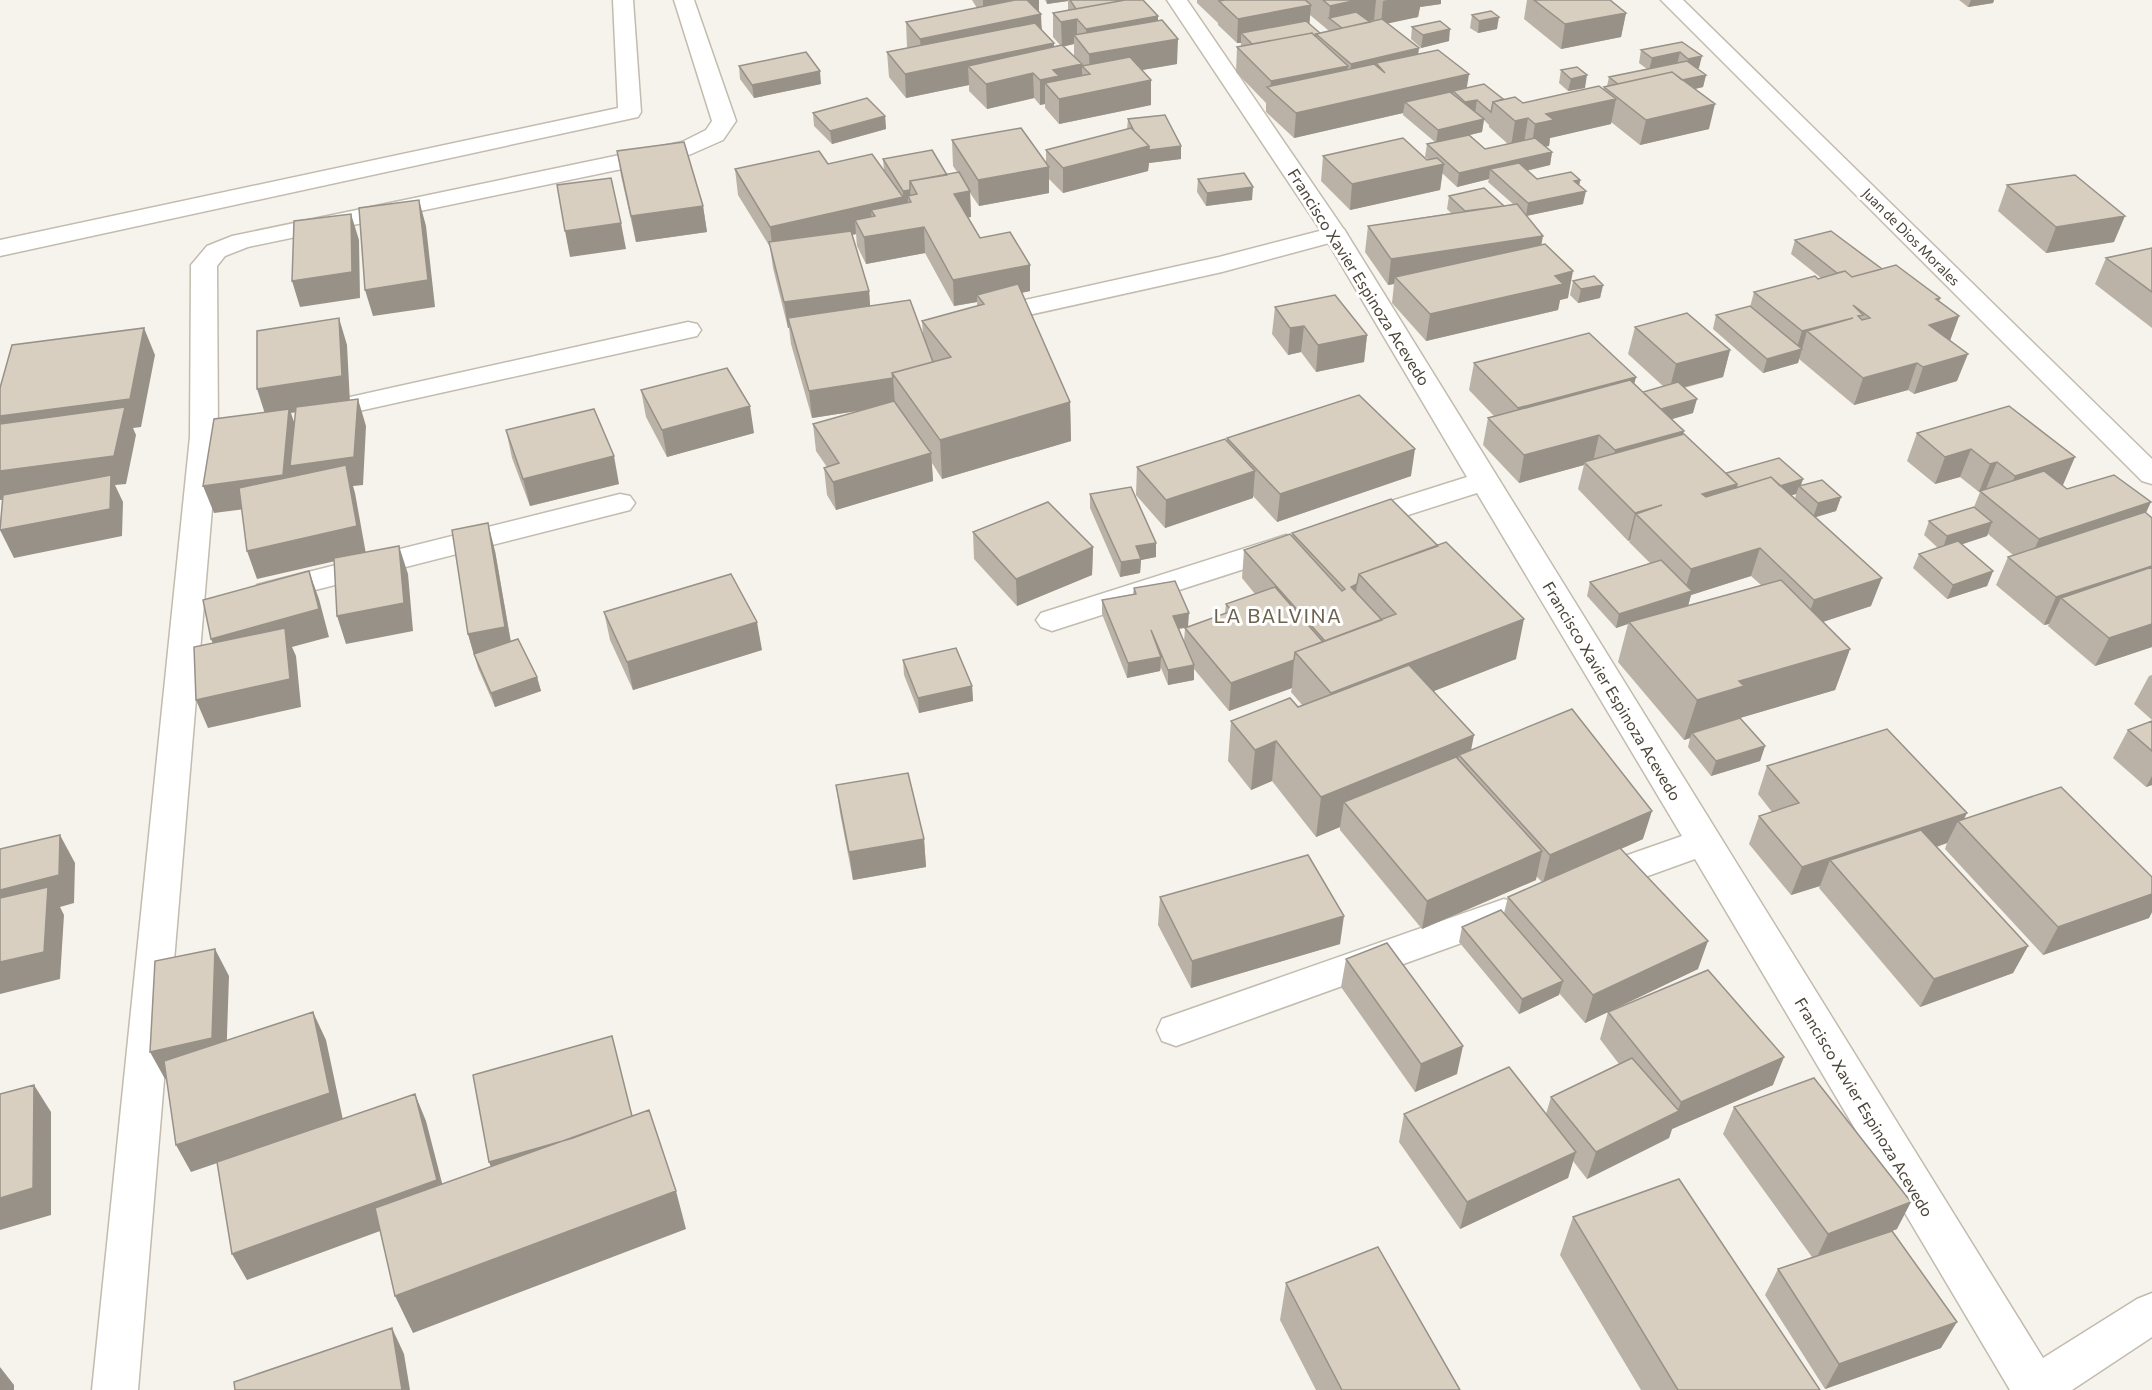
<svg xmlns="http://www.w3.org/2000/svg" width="2152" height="1390" font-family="Commissioner,sans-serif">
<rect width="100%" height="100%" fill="#f6f3ec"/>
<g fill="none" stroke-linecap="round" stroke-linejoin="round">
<g stroke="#c2bbae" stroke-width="3">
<path id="lane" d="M613 0H633L641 112 638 117 0 256V240L618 108Z
M1335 227 1344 229 1347 234 1344 239 1222 272 984 325 975 323 971 317 975 311 984 309 1219 257Z
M688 322 697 324 701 330 697 336 314 421 304 419 300 413 304 407 314 405Z"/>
</g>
<g stroke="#c2bbae" stroke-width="3">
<path id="street" d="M674 0H694L736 121 723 140 689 155 248 247 225 256 217 266 218 437 138 1390H92L190 437 191 265 207 246 232 236 682 142 706 130 712 121Z
M1167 0H1187L1347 234 2043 1358 2137 1299 2152 1293V1337L2072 1390H2010L1695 859 1595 895 1582 891 1577 881 1582 871 1682 836 1477 493 1358 531 1347 529 1343 522 1347 515 1467 477 1323 234Z
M1661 0H1683L2152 459V484L2142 481Z
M620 494 630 496 635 503 630 510 268 602 257 599 252 592 257 585 268 582Z
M1286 535 1297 538 1301 545 1297 552 1052 631 1041 627 1036 620 1041 613Z
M1504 899 1517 903 1522 913 1517 923 1176 1046 1162 1041 1157 1030 1162 1019Z"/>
</g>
<use href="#lane" fill="#fff" fill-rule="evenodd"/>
<use href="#street" fill="#fff" fill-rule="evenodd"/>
</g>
<path fill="#bab2a6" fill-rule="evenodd" d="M972 0H1039V12L1042 30 1054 43V46L1060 45 1053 37V13L1068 10V1L1047 4 1045 0H1143L1158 21 1177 64 1142 70 1151 105 1059 124 1045 108V104L1040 105 1034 98 987 109 969 91V85L906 98 889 77 887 52 908 48 907 47 906 22 977 8ZM1074 44V56L1063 46Z
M1197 0H1441V4L1420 7 1418 17 1387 23 1418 54 1467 88 1503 99 1523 103 1603 90 1604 87 1607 86 1609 77 1647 69 1639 63 1641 50 1682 42 1699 68 1698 69 1706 75 1703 87 1695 89 1709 129 1640 145 1611 122V124L1550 138 1549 146H1545L1552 152 1550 165 1527 171 1537 179 1580 180 1579 186 1583 204 1526 216 1568 298 1560 300 1558 310 1426 341 1392 303 1394 284 1388 285 1365 252 1368 226 1451 213 1447 209 1449 196 1504 206 1513 204 1488 182 1489 179 1457 187 1442 173 1440 190 1350 210 1321 181 1323 156 1427 160 1428 159 1425 157 1427 144 1435 142 1403 115V113L1294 138 1266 112V103L1236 72 1237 47H1241V43H1237L1218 25V23L1197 3ZM1310 15 1328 30 1329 31 1320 33 1309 24ZM1484 120 1489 125V127L1508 144 1485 149 1470 135 1482 132Z
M1527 0H1610L1626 13 1621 37 1561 49 1524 19Z
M1959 0H1994L1993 3 1968 7Z
M1472 15 1497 29 1478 33 1470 28Z
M1412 27 1449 41 1421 48 1411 39Z
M739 66 821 84 754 98 740 79Z
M1561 70 1585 88 1568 91 1559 83Z
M813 113 885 116 886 129 832 144 814 126Z
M1128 119 1181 146V159L1149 163 1148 171 1063 193 1049 179V193L979 206 970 193 971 217H968L980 238 1030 265V291L1022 293 1070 402 1071 441 942 479 932 463 933 481 836 510 827 495 824 468 827 467 816 451 813 424 864 410 812 418 791 344 789 328H788L773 268 770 247 738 195 735 169 828 164 884 171 883 159 947 175 958 173 953 166 952 140 1046 163V150L1127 129ZM856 234 857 246 866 264 925 253 954 306 977 302V306L922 321 923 336 870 306 869 291 852 235Z
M617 151 703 206 707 232 636 242 621 176Z
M1198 179 1252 200 1206 206 1197 192Z
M2007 185 2114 242 2046 253 1998 211Z
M1795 240 1882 269 1940 298 1939 301 1959 316 1950 341 1957 381 1914 394 1908 390 1854 405 1799 359 1798 363 1763 373 1713 329 1716 315 1750 307 1754 292 1821 278 1791 254Z
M2152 248V328L2095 284 2106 258Z
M1573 281 1603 285 1600 298 1578 303 1570 295Z
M1275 307 1367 335 1364 362 1316 372 1301 352 1288 355 1272 334Z
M1635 327 1730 350 1723 377 1684 388 1693 413 1672 419 1684 431 1683 434 1726 473 1803 479 1801 486 1841 497 1836 511 1815 517 1871 606 1823 622 1850 649 1835 690 1733 720 1765 746 1760 761 1711 776 1688 747 1690 738 1684 740 1618 662 1628 624 1616 628 1587 596 1590 582 1650 563 1629 542 1630 540 1628 541 1578 489 1584 465 1519 483 1483 445 1488 418 1494 416 1469 390 1474 363 1636 377 1634 383 1643 392 1663 386 1628 354ZM1796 494 1795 499 1791 495ZM1751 576 1761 585 1688 606 1691 595Z
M641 390 754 433 667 457 646 417Z
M2009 406 2063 485H2061L2067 489 2146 513 2152 518V647L2095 666 2048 626 2049 624 2044 625 1996 585 2008 557 2013 555 1988 534 1987 536 1962 544 1993 571 1987 586 1947 599 1913 568 1919 554 1938 548 1924 535 1929 521 1974 507 1980 492H1979L1960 477 1935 484 1907 461 1917 433Z
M506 430 619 484 530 506 512 458Z
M1227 438 1411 476 1277 522 1253 496V498L1165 528 1136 495 1137 467 1227 440Z
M1090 494 1156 557 1141 560 1140 573 1120 577 1090 508Z
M973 532 1093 547 1092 575 1017 606 974 559Z
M1292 533 1516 659 1434 691 1471 750 1643 839 1621 849 1698 969 1585 1023 1559 993V995L1519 1014 1459 942 1462 927 1504 913 1508 897 1542 882 1536 876V880L1422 929 1340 830V827L1316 837 1272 781 1251 790 1228 761 1231 721 1303 706 1291 692 1292 688 1229 711 1194 669V680L1168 685 1161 668 1160 671 1127 678 1102 614V600L1133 594 1134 588 1188 626 1225 613 1226 604 1255 594 1242 578 1244 550 1292 537ZM1185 628 1184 642 1179 629Z
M495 551 511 642 537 677 541 691 495 707 478 668 468 634Z
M604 612 762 650 633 690 610 640Z
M903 660 972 686 973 701 919 713 904 675Z
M2152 675V720L2134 704 2149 676Z
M2152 721V785L2146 787 2113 758 2128 730Z
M1767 766 1964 819 2152 877V912L2149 918 2043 955 1945 849 1947 843 1937 847 2028 946 2013 973 1920 1007 1819 888 1820 886 1791 895 1749 844 1759 816 1772 812 1758 794Z
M836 785 924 839 926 867 853 880 840 813Z
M1160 897 1340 944 1191 988 1158 925Z
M1346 959 1457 1074 1415 1092 1341 987Z
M1608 1012 1773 1085 1672 1129 1669 1138 1587 1179 1573 1161 1568 1178 1460 1229 1399 1142 1404 1114H1546L1551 1097 1619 1064 1600 1039Z
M1734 1107 1897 1229 1886 1233 1941 1348 1825 1389 1765 1295 1778 1269 1812 1257 1723 1134Z
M1573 1217 1820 1390H1641L1560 1255Z
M1286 1283 1460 1390H1316L1280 1320Z"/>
<path fill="#979187" d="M983 0H1039V12L983 19Z
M1047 0H1068V1L1047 4Z
M1219 0H1306L1311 5 1309 29 1241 33V43H1237L1238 19 1219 1 1218 23Z
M1357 0H1376L1374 20 1341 27 1329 18 1330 6Z
M1387 0H1441V4L1420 7 1418 17 1381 25 1383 1Z
M1971 0H1994L1993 3 1968 7Z
M1626 13 1621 37 1561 49 1565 24Z
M1041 14 1042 38 922 63 920 39Z
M1158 16V40L1086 50V29Z
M1499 17 1497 29 1478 33 1479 21Z
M1077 19V39L1074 35V44L1062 47 1061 22Z
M1450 29 1449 41 1421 48 1423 35Z
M1178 39 1177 64 1090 79 1089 54Z
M1054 43V68L968 66 969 85 906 98 905 74Z
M1419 48 1416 72 1385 73 1376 63 1373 82 1349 88 1351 64Z
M1680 52 1677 65 1649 71 1652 58Z
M1702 56 1699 68 1686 71 1688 59Z
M1082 64V88L1151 80V105L1059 124V99L1045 83V104L1040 105V80L1053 70Z
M1348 66 1345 91 1270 89 1271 81Z
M820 71 821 84 754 98 752 85Z
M1033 73 1034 98 987 109 986 84Z
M1469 74 1465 99 1453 91 1451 102H1405L1403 113 1294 138 1296 113Z
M1587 75 1585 88 1568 91 1571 79Z
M1706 75 1703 87 1625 105 1627 92Z
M1616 99 1611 124 1550 138 1549 146 1531 150 1535 124 1546 114Z
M1477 100 1475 113 1464 115 1465 102Z
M1715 104 1709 129 1640 145 1646 120Z
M885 116 886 129 832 144 830 131Z
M1528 118 1524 143 1511 146 1515 121Z
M1484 119 1482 132 1436 143 1438 130Z
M1149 146H1181V159L1149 163 1148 171 1063 193V168Z
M1552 152 1550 165 1499 177 1490 169 1489 179 1457 187 1459 173Z
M1444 164 1440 190 1350 210 1352 184Z
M1049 167V193L979 206 978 180Z
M1580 180 1578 193 1586 191 1583 204 1526 216 1528 203 1574 181Z
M1253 187 1252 200 1206 206 1207 193Z
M910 190 911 202 908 196V203L875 216 871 210 873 230 855 220 856 234 773 253 770 227 903 197V191Z
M970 191 971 217 955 220 954 194Z
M419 200 426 226 435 307 373 316 365 290Z
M703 206 707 232 636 242 631 216Z
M351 214 359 240 360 298 300 307 292 281Z
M2125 216 2114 242 2046 253 2056 227Z
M621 223 626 249 570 257 565 231Z
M924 227 925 253 866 264 864 237Z
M1543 236 1538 262 1395 277 1394 284 1388 285 1391 259Z
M1030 265V291L981 301 977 295V302L954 306 953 280Z
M1573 271 1568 298 1560 300 1558 310 1426 341 1430 314 1555 276Z
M1603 285 1600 298 1578 303 1581 289Z
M869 291 871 317 788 318 789 328H788L784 302Z
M1940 298 1931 324 1959 316 1949 343 1919 351 1936 299Z
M339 318 347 345 350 403 291 413 299 437 358 399 366 426 363 485 353 486 355 493 366 554 257 579 247 551 292 503 214 513 203 486 266 417 257 389Z
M1853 318 1807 331 1798 363 1763 373 1767 359 1796 351 1802 331Z
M1304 326 1301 352 1288 355 1290 328Z
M144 328 155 355 141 427 133 428 136 435 126 484 115 485 123 502 122 536 14 558 0 530 111 486 0 500V416Z
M1367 335 1364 362 1316 372 1318 345Z
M1730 350 1723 377 1669 391 1676 364Z
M1968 354 1957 381 1914 394 1923 367Z
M1917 363 1908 390 1854 405 1863 378Z
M1636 377 1629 404 1513 436 1518 408Z
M893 378 895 405 812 418 809 391Z
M1697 399 1693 413 1655 424 1659 410Z
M1070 402 1071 441 942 479 940 440Z
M750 406 754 433 667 457 662 430Z
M1684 431 1677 458 1609 478 1615 450Z
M1599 435 1593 462H1584V465L1519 483 1524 455Z
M1415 449 1411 476 1277 522 1280 494Z
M1971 449 1960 477 1935 484 1945 457Z
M931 453 933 481 836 510 833 482Z
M614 456 619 484 530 506 523 479Z
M2075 457 2063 485 2003 504 2015 476Z
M1997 462 1986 489 1979 492 1990 464Z
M1255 471 1253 498 1165 528 1166 500Z
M1803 479 1800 487 1799 486 1796 494 1734 512 1738 498Z
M1737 484 1729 511 1695 521 1702 494Z
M1841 497 1836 511 1813 518 1818 503Z
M2151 502 2138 530 2027 566 2039 539Z
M1662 505 1636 514 1630 540 1628 541 1635 513Z
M1992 522 1987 536 1942 551 1947 536Z
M488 523 495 551 513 655H474L468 634Z
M1156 543V557L1141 560 1140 573 1120 577 1121 562 1136 546Z
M399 546 408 574 413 631 346 644 337 616Z
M1093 547 1092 575 1017 606 1016 579Z
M1760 548 1751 576 1691 595 1688 606 1629 622 1628 624 1616 628 1619 614 1684 594 1691 569Z
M2152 566V589L2061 598 2049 624 2044 625 2056 597Z
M309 571 319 599 329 637 292 647 296 656 301 707 208 728 196 700 223 667 211 639Z
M1993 571 1987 586 1947 599 1953 585Z
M1882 578 1871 606 1804 628 1814 600Z
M1357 584 1354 612 1351 587Z
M1189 613 1188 627 1172 630 1173 616Z
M1524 619 1516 659 1326 733 1331 693Z
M757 622 762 650 633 690 627 662Z
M2152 624V647L2095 666 2109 638Z
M1850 649 1835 690 1733 720 1730 726 1692 733 1690 738 1684 740 1697 700 1739 681Z
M1161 657 1160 671 1127 678 1128 663Z
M1294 660 1292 688 1229 711 1231 683Z
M1194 665V680L1168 685V670Z
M537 677 541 691 495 707 491 693Z
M972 686 973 701 919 713 918 698Z
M1474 735 1468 766 1459 755 1454 780 1344 802 1340 827 1316 837 1321 797Z
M1276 741 1272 781 1251 790 1255 750Z
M1765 746 1760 761 1711 776 1716 761Z
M2152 776V785L2146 787Z
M1652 811 1643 839 1543 883 1550 855Z
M1967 813 1961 825 1958 821 1947 843 1845 877 1830 860 1820 886 1791 895 1802 867Z
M60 835 75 863 74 903 60 907 64 915 60 979 0 994V890Z
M924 839 926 867 853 880 849 852Z
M1542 851 1536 880 1422 929 1427 901Z
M2152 894V912L2149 918 2043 955 2058 927Z
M1344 916 1340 944 1191 988 1192 961Z
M1708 941 1698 969 1585 1023 1593 995Z
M2028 946 2013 973 1920 1007 1934 979Z
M215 949 229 976 226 1065 165 1079 150 1052Z
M1563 981 1559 995 1519 1014 1522 999Z
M313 1012 326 1040 343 1120 191 1172 176 1145Z
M612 1036 640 1147 499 1189 489 1162Z
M1463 1046 1457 1074 1415 1092 1421 1064Z
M1784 1057 1773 1085 1672 1129 1669 1138 1587 1179 1596 1152 1677 1112 1681 1102Z
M34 1085 51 1112V1215L0 1230V1198Z
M415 1094 426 1121 448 1206 247 1280 232 1254Z
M1576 1152 1568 1178 1460 1229 1467 1202Z
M676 1191 686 1229 413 1333 395 1296Z
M1911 1202 1897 1229 1815 1261 1828 1234Z
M1957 1322 1941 1348 1825 1389 1839 1364Z
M392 1328 404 1354 410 1390H402Z
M0 1367 14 1385V1390H0Z"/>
<path fill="#d8cfc1" stroke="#979187" stroke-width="1.5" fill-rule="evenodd" d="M1015 0H1027L1041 14 920 39 906 22Z
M1070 0H1125L1076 9Z
M1125 0H1143L1158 16 1086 29 1077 19 1061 22 1053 13Z
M1225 0H1305L1311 5 1238 19 1219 1Z
M1323 0H1357L1330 6Z
M1534 0H1610L1626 13 1565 24Z
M1491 11 1499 17 1479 21 1472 15Z
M1356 12 1370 22 1342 28 1329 18Z
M1382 19 1419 48 1351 64 1316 34Z
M1162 20 1178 39 1089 54 1074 35Z
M1306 21 1320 33 1316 34 1315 36 1312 33 1252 44 1241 33Z
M1440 21 1450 29 1423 35 1412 27Z
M1035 23 1054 43 905 74 887 52Z
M1312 33 1348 66 1271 81 1237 47Z
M1682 42 1702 56 1688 59 1680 52 1652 58 1641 50Z
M1062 45 1082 64 1053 70 1059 76 1040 80 1033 73 986 84 968 66Z
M1438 50 1469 74 1296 113 1267 87 1374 64 1385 73 1376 63Z
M806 52 820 71 752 85 739 66Z
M1130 57 1151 80 1059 99 1045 83 1090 74 1082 66Z
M1687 61 1706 75 1682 80 1672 72 1618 84 1609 77Z
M1577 67 1587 75 1571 79 1561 70Z
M1672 72 1715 104 1646 120 1604 87Z
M1484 84 1503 99 1493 102 1491 112 1477 100 1465 102 1453 91Z
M1599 86 1616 99 1546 114 1554 120 1535 124 1528 118 1515 121 1493 102 1515 97 1523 103Z
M1450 92 1484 119 1438 130 1405 102Z
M867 98 885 116 830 131 813 113Z
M1165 115 1181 146 1149 150V146L1134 131 1128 119Z
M1021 128 1049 167 978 180 952 140Z
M1131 128 1149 146 1063 168 1046 150Z
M1469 135 1485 149 1535 138 1552 152 1459 173 1427 144Z
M1403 138 1427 160 1437 158 1444 164 1352 184 1323 156Z
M684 142 703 206 631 216 617 151Z
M932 150 947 175 910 181V190L903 191 883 159Z
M819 151 828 164 872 154 903 197 770 227 735 169Z
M1519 163 1537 179 1571 172 1580 180 1574 181 1586 191 1528 203 1490 169Z
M959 172 970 191 954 194 980 238 1010 232 1030 265 953 280 924 227 864 237 855 220 875 216 871 210 911 202 908 196 917 194 910 181Z
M1244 173 1253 187 1207 193 1198 179Z
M2075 175 2125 216 2056 227 2007 185Z
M611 178 621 223 565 231 557 185Z
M1484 188 1504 206 1465 211 1449 196Z
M419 200 428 280 365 290 359 208Z
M1517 204 1543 236 1391 259 1368 226Z
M351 214 352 272 292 281 294 221Z
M851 231 869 291 784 302 769 242Z
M1831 231 1882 269 1852 277 1845 271 1837 273 1795 240Z
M1545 244 1573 271 1555 276 1563 284 1430 314 1395 277Z
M2152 248V292L2106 258Z
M1896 265 1940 298 1936 299 1959 316 1929 325 1968 354 1923 367 1917 363 1863 378 1807 331 1853 318 1802 331 1754 292 1815 276 1818 279 1845 271 1852 277ZM1853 305 1870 318 1862 320 1858 316 1863 315Z
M1594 276 1603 285 1581 289 1573 281Z
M1018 284 1070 402 940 440 892 373 951 357 922 321 984 304 977 295Z
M1335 295 1367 335 1318 345 1304 326 1290 328 1275 307Z
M910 300 933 362 892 373 893 378 809 391 788 318Z
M1750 306 1802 349 1767 359 1716 315Z
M1687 313 1730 350 1676 364 1635 327Z
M339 318 342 376 257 389V331Z
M144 328 130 399 0 416V388L12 345Z
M1589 333 1636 377 1518 408 1474 363Z
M727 368 750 406 662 430 641 390Z
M1630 380 1684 431 1615 450 1599 435 1524 455 1488 418Z
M1678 382 1697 399 1661 409 1643 392Z
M1359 395 1415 449 1280 494 1227 438Z
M358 399 354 457 290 466 296 407Z
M894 401 931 453 833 482 824 468 839 463 813 424Z
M2009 406 2075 457 2015 476 1997 462 1990 464 1971 449 1945 457 1917 433Z
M125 407 114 456 0 471V424Z
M289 409 283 475 203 486 214 419Z
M594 409 614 456 523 479 506 430Z
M1684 434 1737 484 1702 494 1706 497 1771 477 1882 578 1814 600 1760 548 1691 569 1636 514 1662 505 1635 513 1584 462Z
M1225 439 1255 471 1166 500 1137 467Z
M1779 458 1803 479 1780 486 1771 477 1736 488 1737 484 1726 473Z
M346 465 357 526 247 551 239 488Z
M2044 471 2067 489 2114 475 2151 502 2039 539 1980 491Z
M111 475 110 509 0 530 3 495Z
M1822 480 1841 497 1818 503 1799 486Z
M1131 487 1156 543 1136 546 1141 559 1121 562 1090 494Z
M1391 499 1438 546 1359 574 1357 584 1351 587 1382 620 1325 641 1244 550 1290 534 1342 591 1345 589 1292 533Z
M1048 502 1093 547 1016 579 973 532Z
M1974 507 1992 522 1947 536 1929 521Z
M2145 512 2152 518V566L2056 597 2008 557Z
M488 523 505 627 468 634 452 530Z
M1958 541 1993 571 1953 585 1919 554Z
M1446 542 1524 619 1331 693 1295 652 1396 614 1359 574Z
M399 546 404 603 337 616 334 558Z
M1661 560 1692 591 1619 614 1590 582Z
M2152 567V624L2109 638 2061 598Z
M309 571 319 609 211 639 203 600Z
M731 574 757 622 627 662 604 612Z
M1781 580 1850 649 1739 681 1744 686 1697 700 1629 622Z
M1175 581 1189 613 1173 616 1194 665 1168 670 1151 630 1161 657 1128 663 1102 600 1136 594 1134 588Z
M1275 587 1323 642 1295 652 1294 660 1231 683 1185 628 1232 611 1226 604Z
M285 628 290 679 196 700 194 647Z
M518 639 537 677 491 693 474 654Z
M956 648 972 686 918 698 903 660Z
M1409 665 1474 735 1321 797 1276 741 1255 750 1231 721 1290 698 1298 707Z
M1572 709 1652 811 1550 855 1459 755Z
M1740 718 1765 746 1716 761 1692 733Z
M2152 721V751L2128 730Z
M1887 729 1967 813 1802 867 1759 816 1799 803 1767 766Z
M1456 757 1542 851 1427 901 1344 802Z
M908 773 924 839 849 852 836 785Z
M2061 787 2152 877V894L2058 927 1958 821Z
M1921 830 2028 946 1934 979 1830 860Z
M60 835 59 875 0 890V849Z
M1620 848 1708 941 1593 995 1508 897Z
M1308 855 1344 916 1192 961 1160 897Z
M48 887 44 952 0 962V898Z
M1501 910 1563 981 1522 999 1462 927Z
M1387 943 1463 1046 1421 1064 1346 959Z
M215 949 212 1038 150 1052 155 961Z
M1708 970 1784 1057 1681 1102 1608 1012Z
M313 1012 330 1093 176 1145 164 1061Z
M612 1036 632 1116 573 1138 489 1162 473 1075Z
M1632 1058 1679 1111 1596 1152 1551 1097Z
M1509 1067 1576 1152 1467 1202 1404 1114Z
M1814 1078 1911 1202 1828 1234 1734 1107Z
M34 1085 33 1188 0 1198V1094Z
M415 1094 437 1180 232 1254 217 1162Z
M649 1110 676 1191 395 1296 375 1208Z
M1679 1179 1820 1390H1678L1573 1217Z
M1892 1231 1957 1322 1839 1364 1778 1269Z
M1378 1247 1460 1390H1342L1286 1283Z
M392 1328 402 1390H235L234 1382Z"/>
<g text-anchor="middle" stroke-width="6" stroke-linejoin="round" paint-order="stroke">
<g font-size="14" fill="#4b4439" stroke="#fff">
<text transform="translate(1911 237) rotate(45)" y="5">Juan de Dios Morales</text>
</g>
<g font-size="16" fill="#4b4439" stroke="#fff">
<text transform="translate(1359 277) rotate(58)" y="6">Francisco Xavier Espinoza Acevedo</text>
<text transform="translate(1612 691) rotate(59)" y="6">Francisco Xavier Espinoza Acevedo</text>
<text transform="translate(1864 1107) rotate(59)" y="6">Francisco Xavier Espinoza Acevedo</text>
</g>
<g font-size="20" letter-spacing="1.5" fill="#6e6250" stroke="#fff">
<text x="1278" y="623">LA BALVINA</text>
</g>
</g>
</svg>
